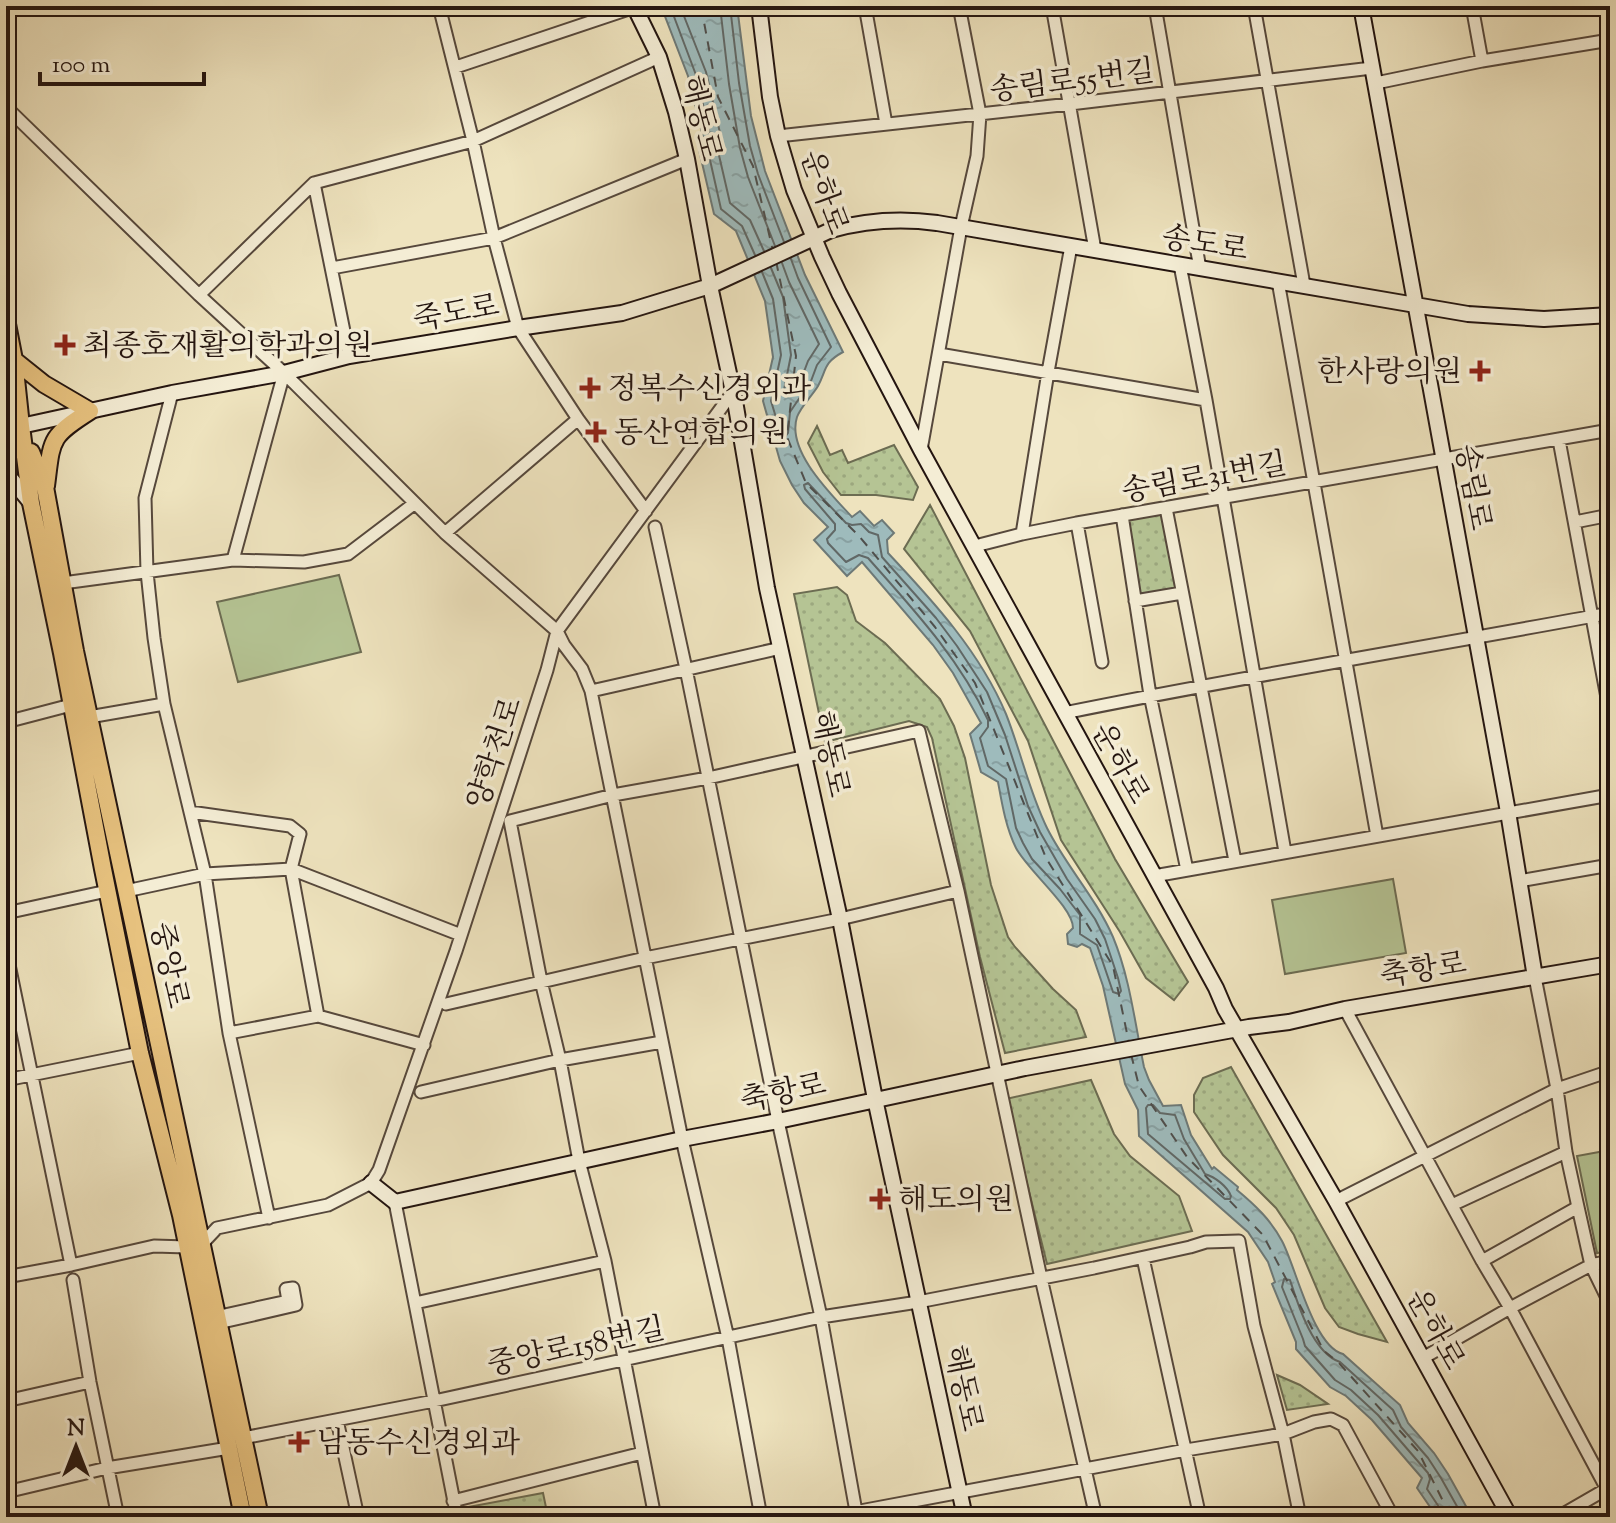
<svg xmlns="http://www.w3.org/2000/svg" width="1616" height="1523" font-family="'Sorts Mill Goudy','Noto Serif KR',serif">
<defs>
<pattern id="park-dots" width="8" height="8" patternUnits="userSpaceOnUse" patternTransform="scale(2)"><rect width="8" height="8" fill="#b5c494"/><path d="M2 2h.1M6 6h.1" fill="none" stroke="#9ca87f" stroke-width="1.8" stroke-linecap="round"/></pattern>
<pattern id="water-ripples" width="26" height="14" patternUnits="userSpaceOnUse" patternTransform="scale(2)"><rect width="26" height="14" fill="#9ebbbc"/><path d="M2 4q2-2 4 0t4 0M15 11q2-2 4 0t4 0" fill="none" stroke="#88a0a1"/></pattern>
</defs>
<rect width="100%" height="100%" fill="#eee3be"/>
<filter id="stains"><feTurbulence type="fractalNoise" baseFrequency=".0025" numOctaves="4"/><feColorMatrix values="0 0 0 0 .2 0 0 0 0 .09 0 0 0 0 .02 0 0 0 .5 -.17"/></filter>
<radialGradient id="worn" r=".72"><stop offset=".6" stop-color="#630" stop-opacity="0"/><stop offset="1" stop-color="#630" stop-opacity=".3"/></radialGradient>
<path fill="url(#park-dots)" stroke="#6c6c52" stroke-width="2" d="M817 426 830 455 842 450 848 463 894 445 918 487 913 500 876 495H841L823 472 808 443Z
M930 505 1115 859 1188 982 1174 1000 1146 978 1120 932 1061 840 1028 741 970 631 904 549Z
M1164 512 1178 590 1140 597 1125 519Z
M837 587 847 595 856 621 885 643 940 699 954 726 965 758 991 885 1008 937 1015 947 1053 989 1076 1010 1086 1037 1005 1053 980 957 932 738 927 727 909 721 825 742 794 594Z
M1231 1067 1387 1342 1358 1334 1339 1327 1325 1308 1294 1235 1276 1208 1223 1155 1194 1112V1095L1203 1078Z
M1091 1080 1114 1134 1130 1156 1179 1196 1192 1231 1047 1264 1006 1099Z
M1277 1375 1300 1385 1328 1404 1287 1410Z
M543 1493 548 1517H454L452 1510Z"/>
<path fill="#b5c494" stroke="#6c6c52" stroke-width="2" d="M339 575 361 652 238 682 217 602Z
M1393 879 1406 953 1285 974 1272 900Z
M1610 1150V1251L1597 1253 1577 1156Z"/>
<path fill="url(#water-ripples)" stroke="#6d7977" stroke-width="2" d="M661 6H737L751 116 765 171 805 275 843 352C823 363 827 369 818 386 812 396 801 406 797 417 786 451 832 495 852 517L860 511 874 526 882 520 894 533 887 540 888 553C933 601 980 652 1006 714 1021 752 1029 791 1047 828 1066 866 1096 898 1113 937 1130 978 1135 1024 1144 1067L1149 1080 1163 1106 1181 1105 1191 1135 1212 1169 1214 1167 1238 1187 1237 1190C1255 1205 1271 1220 1282 1241 1296 1267 1313 1346 1343 1354L1400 1405 1408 1423 1434 1453 1448 1474 1472 1517H1437L1417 1488 1422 1478 1372 1420 1346 1396 1330 1387 1296 1349V1342L1272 1284 1275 1282 1268 1262 1248 1232 1139 1136 1138 1110 1125 1084 1103 986 1090 948 1082 944 1077 947 1068 944 1067 934 1073 928C1073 907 1028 871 1016 848 1006 828 1002 804 998 782L981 772 970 734 981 723 953 673 933 645 862 562 847 576 814 540 828 527 804 503 792 485 780 461 763 401 773 357 765 301 736 231 714 214 699 150 703 137 688 76Z"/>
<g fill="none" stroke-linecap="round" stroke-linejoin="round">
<path stroke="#616866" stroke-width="2" d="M670 6 696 75 710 135 708 151 721 209 742 226 755 255
M680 6 706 72 720 133 718 151 730 203 750 220 764 251
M720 6 729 84 740 148 748 177 775 246
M730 6 739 83 750 146 758 174 784 242
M771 268 783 297 791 355 784 390 785 394 788 395 802 377 808 361 819 344 789 282 782 263
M762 272 773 299 781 355 771 401 781 434 785 437 788 433 790 412 811 381 817 365 831 347 798 278 791 259
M808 483 846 523 852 525 861 524 869 532 878 535 882 557 936 618 957 646 987 692 1005 735 1028 806 1040 832 1067 879 1095 919 1105 939 1118 978 1121 991 1119 994 1113 992 1097 945 1080 934V915L1060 889 1032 859 1023 843 1016 828 1006 779 988 766 980 738 988 727V720C959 658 913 609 868 558L859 555 846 562 828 543 827 539 835 530V524L805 489 804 485Z
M1148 1105H1153L1160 1113 1175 1115 1184 1139 1205 1174C1215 1177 1227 1186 1231 1196L1230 1199H1225L1148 1134 1146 1108Z
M1443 1517 1441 1510 1427 1489 1430 1479 1428 1473 1378 1415 1351 1390 1335 1380 1305 1346 1303 1339 1282 1287 1284 1279 1290 1280C1298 1305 1313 1353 1340 1362L1393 1410 1401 1427 1428 1458 1441 1478 1463 1517"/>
<path stroke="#4f4f4c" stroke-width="2" stroke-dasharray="10 8" stroke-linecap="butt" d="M701 6 718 97 753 166 773 251
M776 261 796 356 787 437 806 483 859 536 935 627 975 683 1046 858 1113 966 1129 1043
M1131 1054 1139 1086 1187 1157 1263 1235 1324 1351 1338 1362 1418 1451 1451 1517"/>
<g stroke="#56483c" stroke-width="15">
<path id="street" d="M439 6 473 141 494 238 518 328 578 419 646 511
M865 6 886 124
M1052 6 1095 250
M1155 6 1200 269
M1254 6 1304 285
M1472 6 1482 61
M456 67 635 7
M1376 83 1482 61 1610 40
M6 107 199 295 284 373 445 533 557 631 564 645 582 669 591 691 682 1139 728 1338 761 1517
M778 136 1070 104 1372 68
M314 183 349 356
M1180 265 1206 400 1285 852
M332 268 494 238 687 159
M1278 281 1377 836
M199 295 314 183 473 141 659 57
M939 354 1206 400
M172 393 145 498 147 572 154 638 164 704 205 874 229 1033 269 1218
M1559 440 1610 714
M921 450 961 227 977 156 980 114 959 6
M1166 508 1235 861
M1122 515 1150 695 1187 870
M1575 522 1610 515
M1077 523 1102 662
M655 527 686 669 778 1121 821 1317 857 1517
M445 533 578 419
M1022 534 1048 372 1071 246
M975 546 1022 534 1077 523 1610 430
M233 560 284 373
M63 583 233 560 304 562 348 554 415 503
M1135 601 1182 593
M591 691 781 648
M1064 713C1245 676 1428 647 1610 613
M89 717 164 704
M6 722 71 705
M190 812 290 826 300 834 291 869 318 1016
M1154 876 1610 795
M1519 881 1610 865
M126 891 205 874 291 869 461 935
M6 913 107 891
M6 950 71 1265
M1535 977 1557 1089 1566 1152 1578 1207 1591 1265 1610 1304
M446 1004 645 958 840 919 958 891
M1345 1009 1482 1261 1510 1308 1610 1495
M229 1033 318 1016 424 1045
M6 1080 140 1053
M421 1092 560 1060 662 1042
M1336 1201 1557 1089 1610 1071
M395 1202 457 1517
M1452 1205 1566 1152
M1143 1258 1200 1517
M1482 1261 1578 1207
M6 1277 71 1265 154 1246 187 1247 201 1245 217 1228 328 1205 371 1183 379 1170 456 951 547 670 557 631 733 392
M73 1280 90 1382 118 1517
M415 1303 605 1261
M211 1318 288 1301 286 1289 293 1288 296 1305 218 1323
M1423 1358 1510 1308 1591 1265 1610 1261
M6 1401 90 1382
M337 1420 358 1517
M243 1438 434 1401 821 1317 918 1302 1094 1268 1190 1247 1206 1242 1239 1241 1254 1326 1283 1434 1300 1517
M6 1492 107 1468 229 1448
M453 1501 642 1453
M655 1517 605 1261 579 1161 560 1060 541 981 510 821 613 795 708 778 919 731 958 891 1041 1278 1096 1517
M828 1517 1186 1450 1283 1434 1314 1422 1331 1419 1343 1425 1393 1517
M1558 1517 1610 1487"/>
</g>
<g stroke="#241510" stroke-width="18">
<path id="secondary" d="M634 6 659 57 676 112 687 159 710 286 735 401 767 588 840 919 875 1099 965 1517
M759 6 770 97 778 136 794 190 822 257 839 293 921 450 1216 988 1225 1009 1336 1201 1510 1517
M1361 6 1508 812 1535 977
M6 418 21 426 172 393 284 373 349 356 518 328 622 313 710 286 831 230C867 220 900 218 937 223L1468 314 1544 319 1610 315
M6 461 13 450 21 426
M6 482 12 480 31 503
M371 1183 395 1202 682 1139 778 1121 1025 1068 1249 1027 1289 1022 1345 1009 1610 964"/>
</g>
<g stroke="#241510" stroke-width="20">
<path id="primary" d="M6 319 14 360 21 426 31 503 62 653 103 869 140 1053 181 1215 243 1517
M14 360 44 384 90 411
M31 452 45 487 75 651 260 1517
M46 486C52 439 49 437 90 411"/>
</g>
<use href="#street" stroke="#f4edd5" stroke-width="11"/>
<use href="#secondary" stroke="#f4edd5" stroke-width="14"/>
<use href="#primary" stroke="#e7c27f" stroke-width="16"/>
</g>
<g fill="#8f2418" stroke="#f4edd5" stroke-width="3">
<path d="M61 333h8v8h8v8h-8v8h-8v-8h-8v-8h8z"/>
<path d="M1476 359h8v8h8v8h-8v8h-8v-8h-8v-8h8z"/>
<path d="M586 376h8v8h8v8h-8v8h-8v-8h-8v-8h8z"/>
<path d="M592 420h8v8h8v8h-8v8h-8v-8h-8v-8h8z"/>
<path d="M876 1187h8v8h8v8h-8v8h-8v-8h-8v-8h8z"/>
<path d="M295 1430h8v8h8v8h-8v8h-8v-8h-8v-8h8z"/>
</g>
<g text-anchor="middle" stroke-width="7" stroke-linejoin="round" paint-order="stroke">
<g font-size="30" fill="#241510" stroke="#f4edd5">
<text transform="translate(1072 80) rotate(-7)" y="10">송림로55번길</text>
<text transform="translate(702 118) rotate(76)" y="10">해동로</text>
<text transform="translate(825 192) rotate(70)" y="10">운하로</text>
<text transform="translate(1205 243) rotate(9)" y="10">송도로</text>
<text transform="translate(456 312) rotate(-10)" y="10">죽도로</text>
<text transform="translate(1204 477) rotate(-10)" y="10">송림로31번길</text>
<text transform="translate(1474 487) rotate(80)" y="10">송림로</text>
<text transform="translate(494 753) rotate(-72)" y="10">양학천로</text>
<text transform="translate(831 754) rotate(78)" y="10">해동로</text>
<text transform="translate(1121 763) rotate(61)" y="10">운하로</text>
<text transform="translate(170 965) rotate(78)" y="10">중앙로</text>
<text transform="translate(1423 969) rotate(-9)" y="10">축항로</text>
<text transform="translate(783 1092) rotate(-12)" y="10">축항로</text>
<text transform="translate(1436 1329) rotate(61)" y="10">운하로</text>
<text transform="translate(576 1346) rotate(-12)" y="10">중앙로158번길</text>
<text transform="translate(964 1388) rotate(78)" y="10">해동로</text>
</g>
<g font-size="30" fill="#241510" stroke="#f4edd5" text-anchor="start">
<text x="83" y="355">최종호재활의학과의원</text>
<text x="1462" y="381" text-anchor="end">한사랑의원</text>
<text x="608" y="398">정복수신경외과</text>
<text x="614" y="442">동산연합의원</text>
<text x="898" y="1209">해도의원</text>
<text x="317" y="1452">남동수신경외과</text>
</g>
</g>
<rect width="1616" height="1523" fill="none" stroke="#eee3be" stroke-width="32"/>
<rect x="8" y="8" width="1600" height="1507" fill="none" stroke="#241510" stroke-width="4"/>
<rect x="16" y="16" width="1584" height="1491" fill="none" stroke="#241510" stroke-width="2"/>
<g transform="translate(76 1447)" stroke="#f4edd5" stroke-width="6" paint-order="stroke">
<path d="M0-6L14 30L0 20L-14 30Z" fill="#241510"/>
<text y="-12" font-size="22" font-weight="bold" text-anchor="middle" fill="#241510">N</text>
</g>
<path d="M40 72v12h164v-12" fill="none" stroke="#241510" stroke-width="4"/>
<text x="52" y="72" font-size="24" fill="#241510" stroke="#f4edd5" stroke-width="6" paint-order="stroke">100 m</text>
<rect width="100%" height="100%" filter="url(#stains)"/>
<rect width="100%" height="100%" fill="url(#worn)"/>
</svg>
